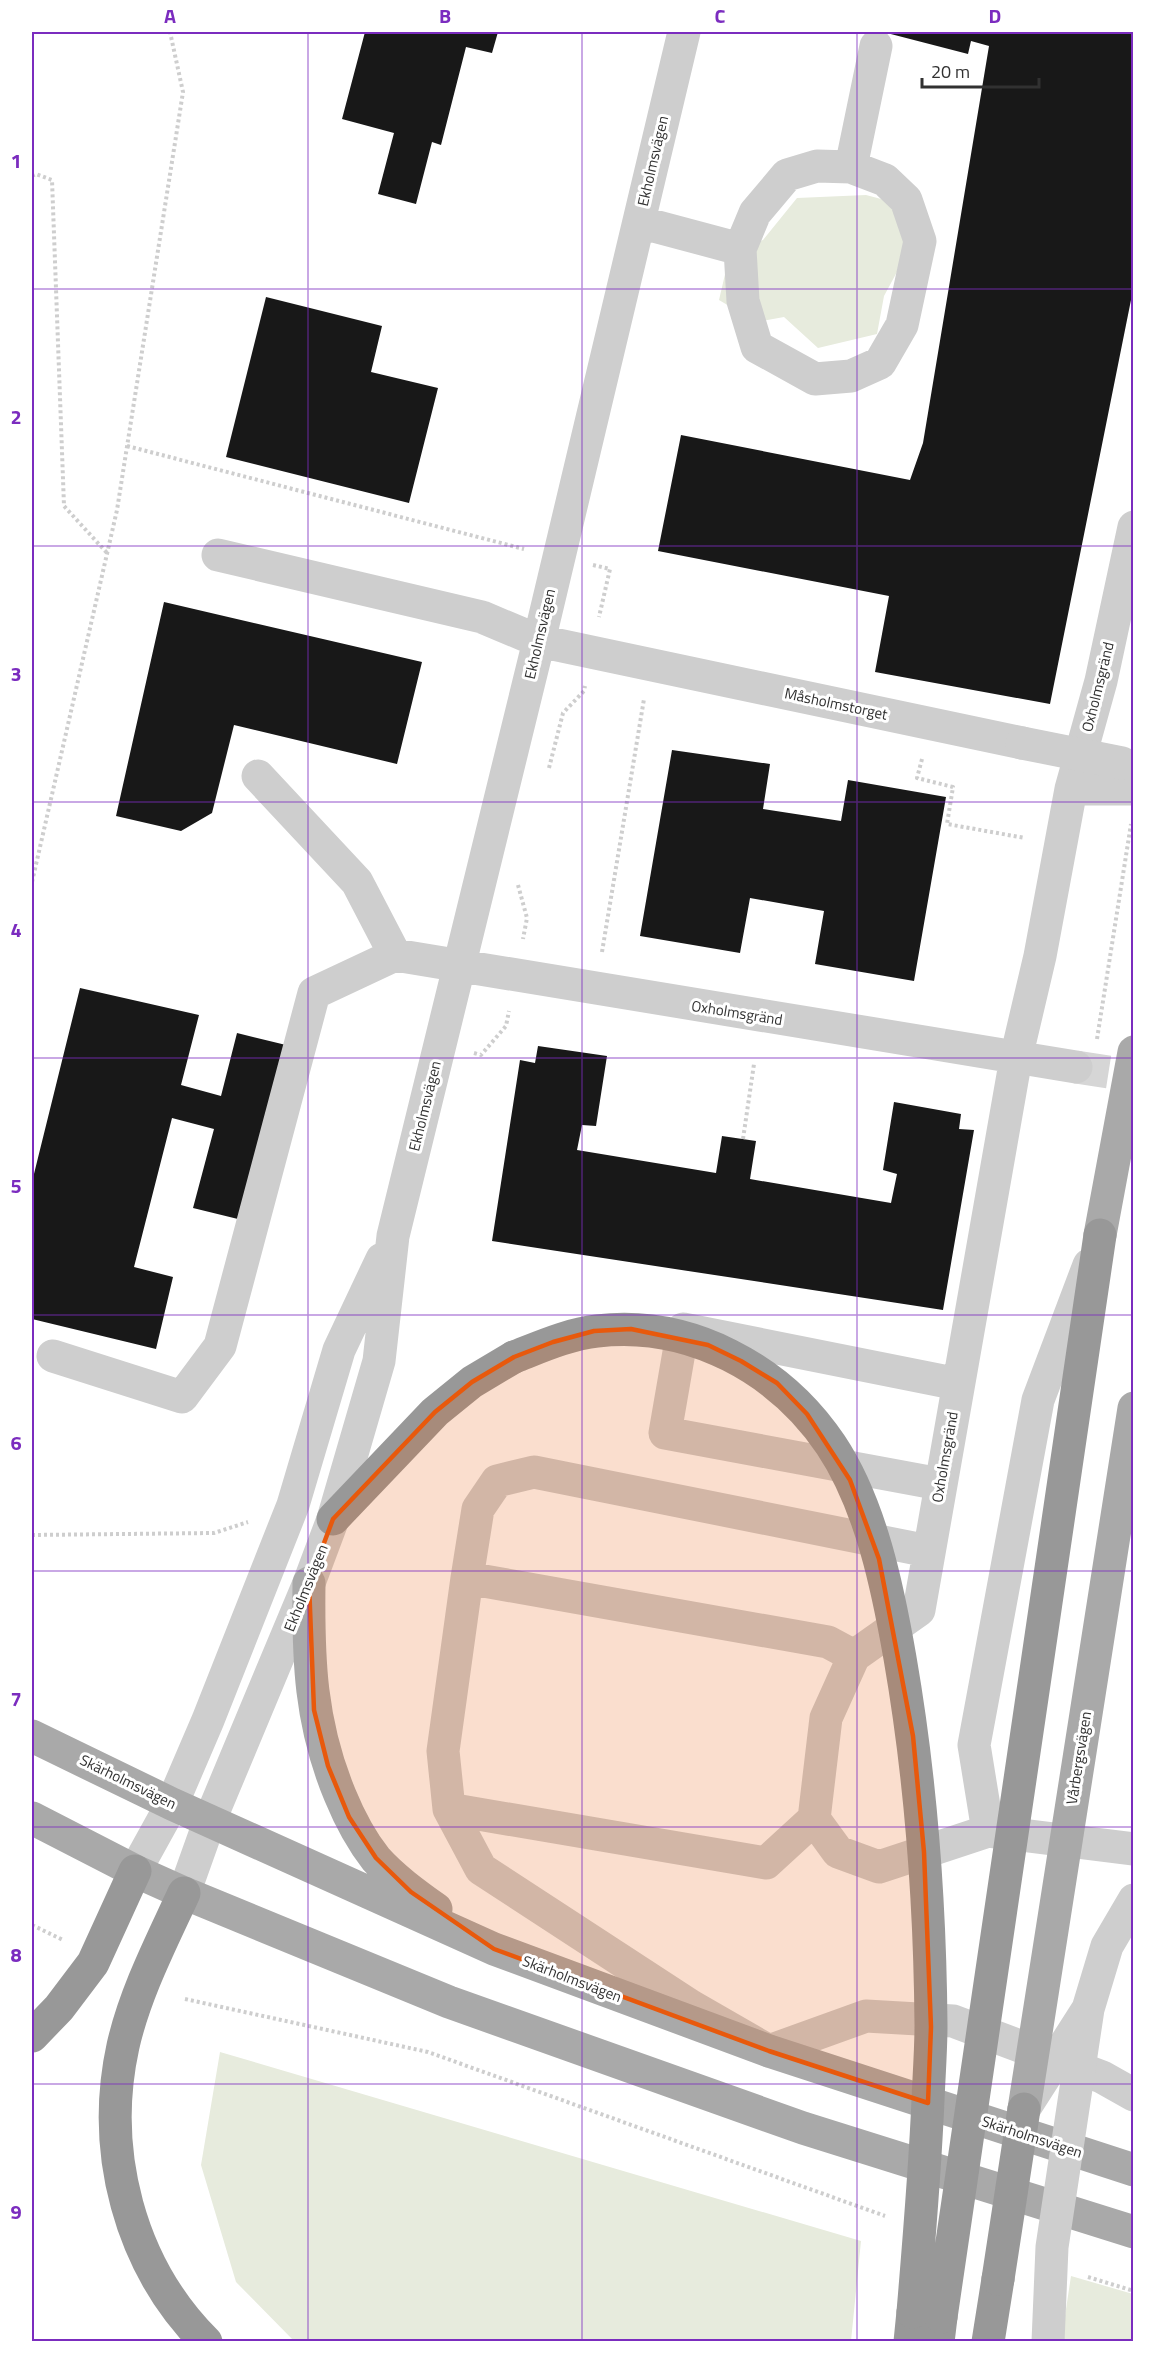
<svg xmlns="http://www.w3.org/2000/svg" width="1165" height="2373" font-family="'Titillium Web',sans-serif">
<rect width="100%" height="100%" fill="#fff"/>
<path fill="#e7ebdd" d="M866 195 900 204 911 246 884 296 877 334 818 348 784 317 756 322 719 300 730 253 763 240 797 198Z
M220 2052 861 2241 851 2341H294L236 2282 201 2165Z
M1071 2276 1133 2294V2341L1064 2342 1063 2329Z"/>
<path fill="#181818" d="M365 32H498L492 53 466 47 441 145 432 142 416 204 378 194 394 133 342 119Z
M883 32H1134V285L1050 704 875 672 889 596 658 551 681 435 910 480 923 443 989 46 971 41 968 54Z
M266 297 382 326 371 372 438 388 409 503 226 457Z
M164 602 422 662 397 764 234 725 212 813 181 831 116 816Z
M672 750 770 764 763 809 841 821 848 780 946 797 914 981 815 964 824 911 750 898 740 953 640 936Z
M80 988 199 1015 181 1085 221 1096 237 1033 286 1045 242 1220 193 1208 214 1129 172 1118 134 1267 173 1277 156 1349 32 1319V1182Z
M538 1046 607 1056 596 1126 582 1125 577 1150 716 1173 722 1136 756 1141 750 1179 891 1203 897 1174 883 1170 894 1102 961 1114 959 1129 974 1130 943 1310 492 1241 520 1060 535 1063Z"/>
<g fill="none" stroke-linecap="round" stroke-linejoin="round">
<path stroke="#d6d6d6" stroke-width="33" stroke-dasharray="33 16" stroke-linecap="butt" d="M1076 1067 1134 1076"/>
<path stroke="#cecece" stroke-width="4" stroke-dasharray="3 3" stroke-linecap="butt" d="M32 176 36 174 52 180 64 506 107 553
M127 446 524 549
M593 565 610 569 599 617
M922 759 917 778 953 787 947 824 1025 838
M549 768 563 713 584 691 585 686
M32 882 117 510 183 92 170 32
M518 885 527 918 523 939
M602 952 644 699
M1097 1039 1131 824
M474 1053 481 1055 506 1026 509 1011
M743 1139 754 1064
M32 1535 214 1533 248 1522
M32 1925 63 1940
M185 1999 428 2052 885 2216
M1088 2277 1134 2291"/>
<path stroke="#cecece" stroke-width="33" d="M851 167 876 46
M639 222 740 249 743 301 757 347 815 379 851 376 880 363 902 325 920 241 906 200 885 180 851 167 817 166 787 175 755 213 740 249
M218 555 482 617 539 641 1022 743
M258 776 357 882 395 955
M1071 789H1131
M53 1356 182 1397 220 1346 314 993 395 955 1076 1067
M940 1484 665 1433 683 1329 958 1384
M467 1578 478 1509 497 1481 534 1472 928 1551
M854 1656 828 1642 467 1578 443 1751 449 1809 481 1869 691 2006 769 2051 866 2016 953 2021 1102 2077 1134 2095
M449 1809 766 1863 814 1819
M814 1819 826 1718 854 1656 919 1610 1016 1058 1040 956 1071 789 1101 681 1134 527
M814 1819 838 1852 879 1867 988 1831 1134 1849
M988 1831 974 1745 1038 1400 1089 1265
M135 1871 172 1804 208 1720 293 1505 339 1350 382 1259
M184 1893 210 1820 309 1583 333 1519 379 1361 393 1236 539 641 684 32"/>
<path stroke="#a9a9a9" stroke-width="33" d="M309 1583C308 1659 310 1723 340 1795 349 1817 361 1840 376 1859 393 1878 415 1894 436 1909
M32 1736 172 1804 494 1949 769 2051 1134 2170
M32 1818 135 1871 184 1893 449 2002 803 2128 1134 2232"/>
<path stroke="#989898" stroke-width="33" d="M333 1519 435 1412 472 1382 514 1357
M184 1893C161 1943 135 1993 123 2046 100 2151 129 2265 206 2342
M32 2036 59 2008 93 1963 135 1871
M910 2342 913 2312
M938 2342 941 2317
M988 2342 998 2279"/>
<path stroke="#cecece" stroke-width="33" d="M1022 743 1122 763
M1024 2109 1088 2009 1107 1946 1134 1900
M1048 2342 1052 2247 1088 2009"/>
<path stroke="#a9a9a9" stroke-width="33" d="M1100 1235 1134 1052
M1024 2109 1134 1408"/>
<path stroke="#989898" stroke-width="33" d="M514 1357C540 1347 569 1334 597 1331 690 1320 780 1369 831 1445 871 1505 888 1589 900 1658 921 1779 930 1902 931 2025 931 2050 929 2075 928 2100 925 2171 919 2241 913 2312
M998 2279 1024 2109
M941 2317 1100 1235"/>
</g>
<path fill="#e8590c" fill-opacity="0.2" stroke="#e8590c" stroke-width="4.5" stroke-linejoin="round" d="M631 1329 708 1345 741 1361 777 1383 807 1414 850 1480 879 1559 913 1736 924 1852 931 2027 928 2103 769 2051 494 1949 411 1892 376 1858 349 1817 328 1766 314 1710 309 1583 333 1519 435 1412 472 1382 514 1357 553 1342 594 1331Z"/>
<path fill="none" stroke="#7b2cbf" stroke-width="1.5" stroke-opacity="0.55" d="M308 32V2342M582 32V2342M857 32V2342M32 289H1134M32 546H1134M32 802H1134M32 1058H1134M32 1315H1134M32 1571H1134M32 1827H1134M32 2084H1134"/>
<g text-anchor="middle" stroke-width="6" stroke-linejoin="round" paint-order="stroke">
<g font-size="15" fill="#313131" stroke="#fff">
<text transform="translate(653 161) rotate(-77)" y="5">Ekholmsvägen</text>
<text transform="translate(540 634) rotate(-77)" y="5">Ekholmsvägen</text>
<text transform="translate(1098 687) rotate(-76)" y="5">Oxholmsgränd</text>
<text transform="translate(836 704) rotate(12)" y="5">Måsholmstorget</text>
<text transform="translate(737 1013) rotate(9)" y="5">Oxholmsgränd</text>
<text transform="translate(425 1106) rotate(-76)" y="5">Ekholmsvägen</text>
<text transform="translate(945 1457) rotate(-80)" y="5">Oxholmsgränd</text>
<text transform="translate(306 1588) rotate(-68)" y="5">Ekholmsvägen</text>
<text transform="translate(1079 1758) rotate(-81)" y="5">Vårbergsvägen</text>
<text transform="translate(128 1782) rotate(26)" y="5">Skärholmsvägen</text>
<text transform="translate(572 1979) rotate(21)" y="5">Skärholmsvägen</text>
<text transform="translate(1032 2137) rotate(18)" y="5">Skärholmsvägen</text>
</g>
</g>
<rect width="1165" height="2373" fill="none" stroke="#ffffff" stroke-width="66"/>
<path d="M922 78v9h117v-9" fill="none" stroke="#313131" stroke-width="3"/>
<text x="931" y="78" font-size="18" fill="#313131" stroke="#ffffff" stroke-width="4.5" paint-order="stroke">20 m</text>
<rect x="33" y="33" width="1099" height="2307" fill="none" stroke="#7b2cbf" stroke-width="2"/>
<g font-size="20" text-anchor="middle" font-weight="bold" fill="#7b2cbf">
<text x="170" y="23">A</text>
<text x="445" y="23">B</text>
<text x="720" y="23">C</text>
<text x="995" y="23">D</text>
<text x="16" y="168">1</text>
<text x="16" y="424">2</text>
<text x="16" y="681">3</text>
<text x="16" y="937">4</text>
<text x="16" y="1193">5</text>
<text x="16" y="1450">6</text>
<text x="16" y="1706">7</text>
<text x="16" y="1962">8</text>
<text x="16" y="2219">9</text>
</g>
</svg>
